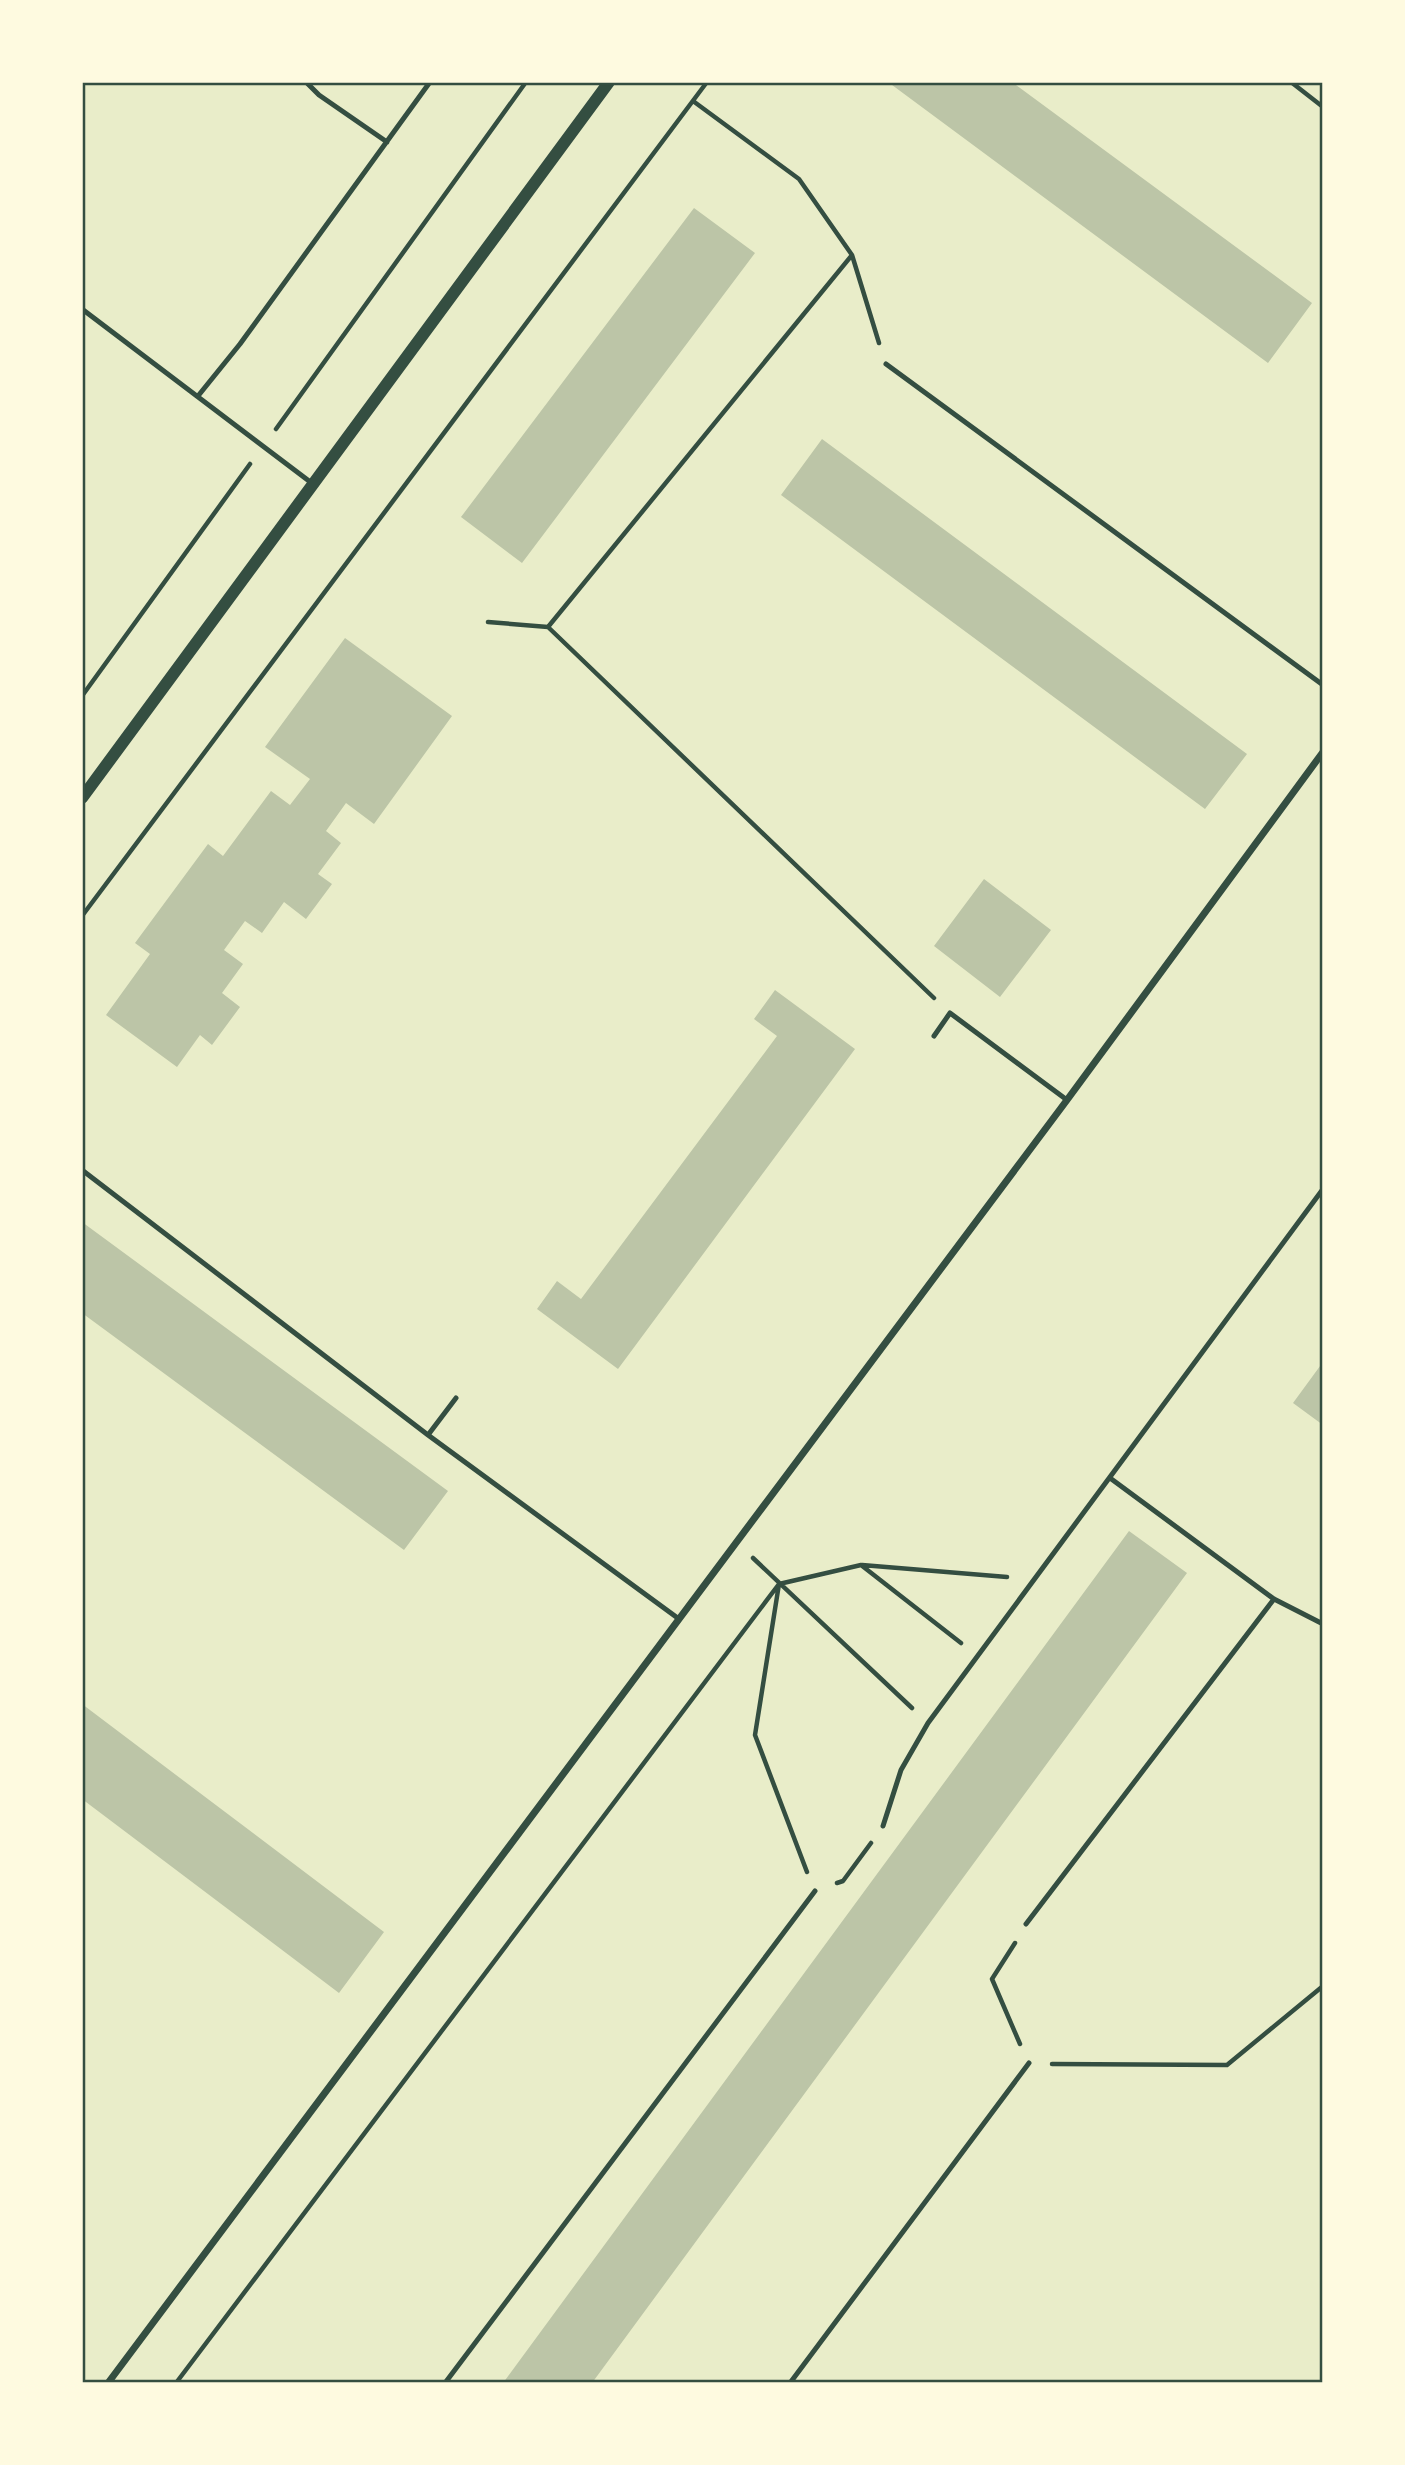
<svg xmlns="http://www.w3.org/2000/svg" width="1405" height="2465" font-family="Raleway,sans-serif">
<rect width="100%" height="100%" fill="#e9edc9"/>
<path fill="#bcc5a7" d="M888 82H1012L1312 303 1268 363Z
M694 208 755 253 522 563 461 517Z
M822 439 1247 754 1205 809 781 495Z
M345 638 452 716 374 824 346 803 326 831 341 843 318 874 332 884 306 919 284 902 262 933 245 921 224 950 243 964 222 993 240 1007 212 1045 200 1035 177 1067 106 1015 150 954 135 943 208 844 223 856 271 791 290 805 310 779 265 747Z
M984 879 1051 930 1000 997 934 946Z
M775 990 855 1049 618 1369 537 1309 557 1281 581 1299 777 1036 754 1019Z
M82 1222 448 1491 404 1550 82 1313Z
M1323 1362V1425L1293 1403Z
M1129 1531 1187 1573 592 2383H503Z
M82 1704 384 1932 339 1993 82 1799Z"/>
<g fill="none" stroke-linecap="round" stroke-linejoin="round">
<path stroke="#344e41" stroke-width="4.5" d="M1291 82 1323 107
M693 101 799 179 852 255
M879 343 852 255 548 627 934 998
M276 429 526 82
M488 622 548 627
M82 696 250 464
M82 916 707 82
M753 1558 912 1708
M862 1565 1007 1577
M779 1584 755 1735 807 1872
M837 1883 843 1881 871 1843
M1015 1943 992 1979 1020 2044
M1052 2064 1227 2065 1323 1986
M176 2383 779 1584 861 1565 961 1643"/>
<path stroke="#344e41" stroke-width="5" d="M306 82 319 95 387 142
M82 309 313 484
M886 364 1323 685
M198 396 240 344 430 82
M934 1036 950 1013 1067 1100
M82 1170 428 1435 679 1619
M428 1435 456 1398
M1110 1478 1274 1599 1323 1624
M883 1826 901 1770 928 1723 1323 1189
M1026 1924 1274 1599
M445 2383 815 1891
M790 2383 1029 2063"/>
<path stroke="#344e41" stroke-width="7" d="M108 2383 1067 1100 1323 752"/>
<path stroke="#344e41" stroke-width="12" d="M82 798 609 82"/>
</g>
<rect width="1405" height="2465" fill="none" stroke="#fefae0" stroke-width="168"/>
<rect x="84" y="84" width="1237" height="2297" fill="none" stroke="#344e41" stroke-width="2.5"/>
</svg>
